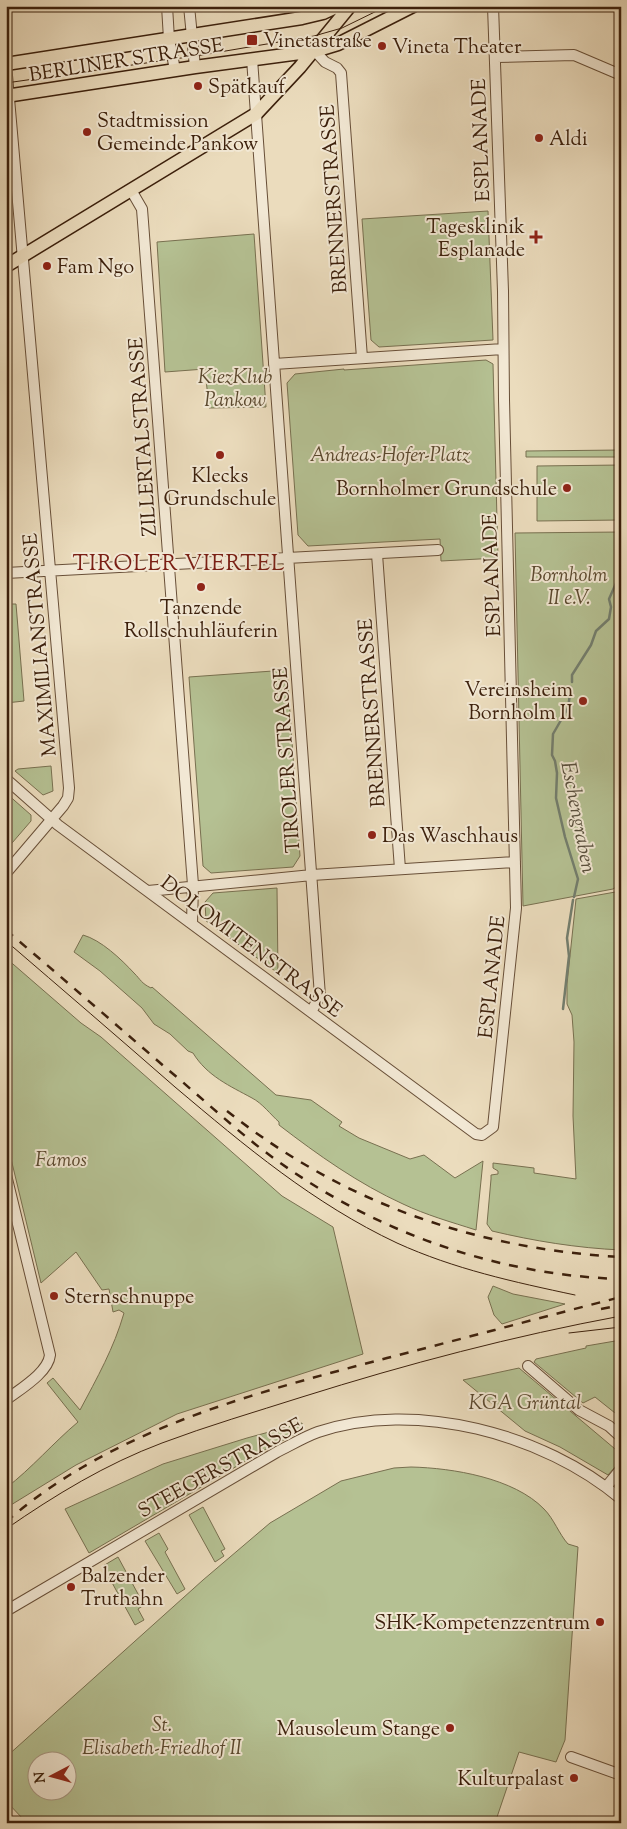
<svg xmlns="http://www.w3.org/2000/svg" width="627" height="1829" font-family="'Sorts Mill Goudy',serif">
<rect width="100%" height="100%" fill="#ebdcbd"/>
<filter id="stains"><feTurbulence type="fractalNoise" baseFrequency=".004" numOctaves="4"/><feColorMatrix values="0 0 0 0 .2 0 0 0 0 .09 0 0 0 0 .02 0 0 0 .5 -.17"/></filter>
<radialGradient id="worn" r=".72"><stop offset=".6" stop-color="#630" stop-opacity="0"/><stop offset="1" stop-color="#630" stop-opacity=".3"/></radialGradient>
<path fill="#b5c193" stroke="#787050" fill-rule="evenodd" d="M488 211 493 340 379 347 371 340 362 219Z
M254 234 266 407 209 408 205 369 165 372 157 242Z
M486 360 493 364 498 558 441 561 440 539 308 546 298 535 287 383 295 374 344 369V370Z
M621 450V457H526V451Z
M621 465V520L537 521V466Z
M621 532V884L613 889 523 906 515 533Z
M6 604H16L24 701 6 703Z
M287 670 300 856 293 867 211 873 203 866 189 677Z
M51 766 53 791 43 795 15 771 18 769Z
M6 793 31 815V821L6 850Z
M277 888 278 973 206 921 205 902 213 893Z
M621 891V1250C577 1248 534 1241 492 1231L487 1224 491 1179V1175L498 1174V1171L493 1168V1163L534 1168V1173L576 1179 573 1116 574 1042 572 1015 567 1004V984L576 899Z
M83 935C101 940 121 959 134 973 141 980 141 983 151 988L152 987 276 1095 311 1100 342 1122 339 1126 359 1138 410 1159 424 1155 455 1178 483 1161 476 1230C451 1222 426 1215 403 1204 359 1184 318 1155 279 1125V1122C271 1115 262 1103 252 1098 230 1086 207 1076 193 1053L188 1051 170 1034 154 1024 142 1008 100 971 74 952Z
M6 958 81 1023 101 1037 282 1196 333 1227 363 1354 177 1414 76 1465 6 1508V1488C32 1468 53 1443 78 1422L47 1383 53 1378 80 1410C97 1378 114 1348 124 1313L119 1310 113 1312 109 1289 102 1290 76 1252 41 1283 6 1138Z
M493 1286 513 1294 565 1304 502 1324 494 1315 488 1297Z
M621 1340V1407L615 1413 595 1397 583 1403 534 1362 536 1359 586 1348V1346Z
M519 1368 621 1454V1460L608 1475 560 1447 525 1431 463 1380Z
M302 1423 303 1430 266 1449 89 1553 65 1509 163 1464 247 1438Z
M411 1467C453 1468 514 1478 544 1509 554 1519 559 1534 568 1544L578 1547 565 1740 556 1762 519 1752 495 1823H22L24 1820 6 1801V1757L203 1580 270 1523 341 1481 394 1468ZM38 1762H68V1792H38Z
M203 1507 225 1549 221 1551 224 1556 215 1562 189 1515Z
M159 1533 168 1549 165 1552 185 1589 177 1594 145 1541Z
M118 1557 144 1605 138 1609 144 1620 135 1625 103 1566Z"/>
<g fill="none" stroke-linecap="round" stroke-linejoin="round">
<path stroke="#737e6e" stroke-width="2.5" d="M572 682V675L591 645 596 631 609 619 611 607 609 599 617 581 621 578
M571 687 568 708 553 734 552 755 555 761 557 773 556 798 565 837 578 879 574 897
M563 1009 569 956 567 938 573 900"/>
<g stroke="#684f38" stroke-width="12">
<path id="minor" d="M167 6 169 39 175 70
M189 6 195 67
M315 51 325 62 337 68 341 73 362 358
M496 57 574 55 621 75
M252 59 320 996 311 1012
M131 190 142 209 143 222 193 885 192 923
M274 364 503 349
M377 554 400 869
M6 573 438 550
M6 779 58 825 476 1134 482 1135 493 1127 516 908 504 400 503 291 493 6
M6 873 63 806 68 798 69 788 6 64
M148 891 312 875 515 862
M6 1175 50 1355C48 1373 20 1389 6 1400
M528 1366 579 1410 609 1426 621 1437
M606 1487 621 1469
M6 1611 277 1452C291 1445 304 1437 318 1432 415 1399 544 1434 621 1499
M571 1757 621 1775"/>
</g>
<g stroke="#3c200c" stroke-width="15">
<path id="major" d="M6 64 302 18 323 13 338 6
M6 96 195 67 315 51 338 44 413 6
M6 266 256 114 300 67 350 6"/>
</g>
<use href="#minor" stroke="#f2e8d4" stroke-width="10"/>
<use href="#major" stroke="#ebdcbd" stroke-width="12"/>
<path stroke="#3c200c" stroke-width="1" d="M6 83 202 55 314 36 342 28 387 6
M6 941C63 990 119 1038 175 1087 245 1146 314 1204 397 1243 454 1269 514 1282 575 1295
M569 1333 621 1327
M6 1529C55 1495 106 1464 162 1443 207 1426 255 1412 302 1397 407 1364 513 1336 621 1316"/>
<path stroke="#3c200c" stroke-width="2.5" stroke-dasharray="9 9" stroke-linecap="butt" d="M6 930C60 976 113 1022 166 1068 196 1093 225 1120 255 1144 359 1226 488 1275 621 1279
M227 1111C343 1203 475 1249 621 1257
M601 1309 621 1305
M6 1522C112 1429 254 1393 387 1358 465 1338 543 1317 621 1297"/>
</g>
<g fill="#8f2418" stroke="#f2e8d4" stroke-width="2">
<rect x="246" y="34" width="12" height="12" rx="2.5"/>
<circle cx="382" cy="46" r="5"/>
<circle cx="198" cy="86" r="5"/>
<circle cx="87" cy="132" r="5"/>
<circle cx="539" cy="138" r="5"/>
<path d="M533.5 229.5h5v5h5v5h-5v5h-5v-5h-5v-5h5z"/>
<circle cx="47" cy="266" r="5"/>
<circle cx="220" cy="455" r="5"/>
<circle cx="567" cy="488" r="5"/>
<circle cx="201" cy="587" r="5"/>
<circle cx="583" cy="701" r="5"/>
<circle cx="372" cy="835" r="5"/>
<circle cx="54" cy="1296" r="5"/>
<circle cx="71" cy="1587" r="5"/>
<circle cx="600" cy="1622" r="5"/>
<circle cx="450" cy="1728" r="5"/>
<circle cx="574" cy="1778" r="5"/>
</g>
<g text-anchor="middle" stroke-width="4" stroke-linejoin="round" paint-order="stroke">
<g font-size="20" fill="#3c200c" stroke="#f2e8d4" text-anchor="start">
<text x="263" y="47">Vinetastraße</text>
<text x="392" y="53">Vineta Theater</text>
<text x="208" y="93">Spätkauf</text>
<text x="97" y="127">Stadtmission<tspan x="97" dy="23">Gemeinde Pankow</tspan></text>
<text x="549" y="145">Aldi</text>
<text x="525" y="233" text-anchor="end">Tagesklinik<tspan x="525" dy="23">Esplanade</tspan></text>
<text x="57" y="273">Fam Ngo</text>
<text x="220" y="482" text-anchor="middle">Klecks<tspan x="220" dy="23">Grundschule</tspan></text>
<text x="557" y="495" text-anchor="end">Bornholmer Grundschule</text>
<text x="201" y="614" text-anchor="middle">Tanzende<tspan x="201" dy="23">Rollschuhläuferin</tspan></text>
<text x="573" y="696" text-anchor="end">Vereinsheim<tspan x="573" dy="23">Bornholm II</tspan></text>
<text x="382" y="842">Das Waschhaus</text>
<text x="64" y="1303">Sternschnuppe</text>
<text x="81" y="1582">Balzender<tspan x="81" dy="23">Truthahn</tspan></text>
<text x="590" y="1629" text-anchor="end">SHK-Kompetenzzentrum</text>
<text x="440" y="1735" text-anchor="end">Mausoleum Stange</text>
<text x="564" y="1785" text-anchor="end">Kulturpalast</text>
</g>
<g font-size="20" fill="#3c200c" stroke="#f2e8d4">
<text transform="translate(126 59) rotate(-9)" y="7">BERLINER STRASSE</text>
<text transform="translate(480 140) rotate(-92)" y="7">ESPLANADE</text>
<text transform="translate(333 199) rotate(-94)" y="7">BRENNERSTRASSE</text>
<text transform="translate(142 437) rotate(-94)" y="7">ZILLERTALSTRASSE</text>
<text transform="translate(491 575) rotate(-92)" y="7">ESPLANADE</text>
<text transform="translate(39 645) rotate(-95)" y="7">MAXIMILIANSTRASSE</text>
<text transform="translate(371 713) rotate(-94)" y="7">BRENNERSTRASSE</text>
<text transform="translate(286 760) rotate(-94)" y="7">TIROLER STRASSE</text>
<text transform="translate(252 946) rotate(37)" y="7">DOLOMITENSTRASSE</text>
<text transform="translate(491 977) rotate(-84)" y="7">ESPLANADE</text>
<text transform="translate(220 1467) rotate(-29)" y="7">STEEGERSTRASSE</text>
</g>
<g font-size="20" font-style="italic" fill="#5a482e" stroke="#f2e8d4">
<text x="235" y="383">KiezKlub<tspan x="235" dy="23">Pankow</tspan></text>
<text x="390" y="461">Andreas-Hofer-Platz</text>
<text x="569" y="581">Bornholm<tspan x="569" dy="23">II e.V.</tspan></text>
<text x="61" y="1166">Famos</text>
<text x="525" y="1409">KGA Grüntal</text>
<text x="162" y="1731">St.<tspan x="162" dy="23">Elisabeth-Friedhof II</tspan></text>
</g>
<g font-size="21" font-style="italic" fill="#584f3d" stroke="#f2e8d4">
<text transform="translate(579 817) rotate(79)" y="7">Eschengraben</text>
</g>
<g font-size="22" letter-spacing="1" fill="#7a1f14" stroke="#f2e8d4">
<text x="179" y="570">TIROLER VIERTEL</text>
</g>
</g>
<rect width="627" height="1829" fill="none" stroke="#ebdcbd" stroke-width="25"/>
<rect x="8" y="8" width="612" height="1814" fill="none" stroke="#3c200c" stroke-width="2.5"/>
<rect x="12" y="12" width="602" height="1804" fill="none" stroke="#3c200c"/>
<g transform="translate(52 1776) rotate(264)"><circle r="24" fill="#f2e8d4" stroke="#a99884"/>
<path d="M0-4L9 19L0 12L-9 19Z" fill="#8f2418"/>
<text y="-8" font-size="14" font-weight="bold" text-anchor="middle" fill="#3c200c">N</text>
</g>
<rect width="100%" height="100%" filter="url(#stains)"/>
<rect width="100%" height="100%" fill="url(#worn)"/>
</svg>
